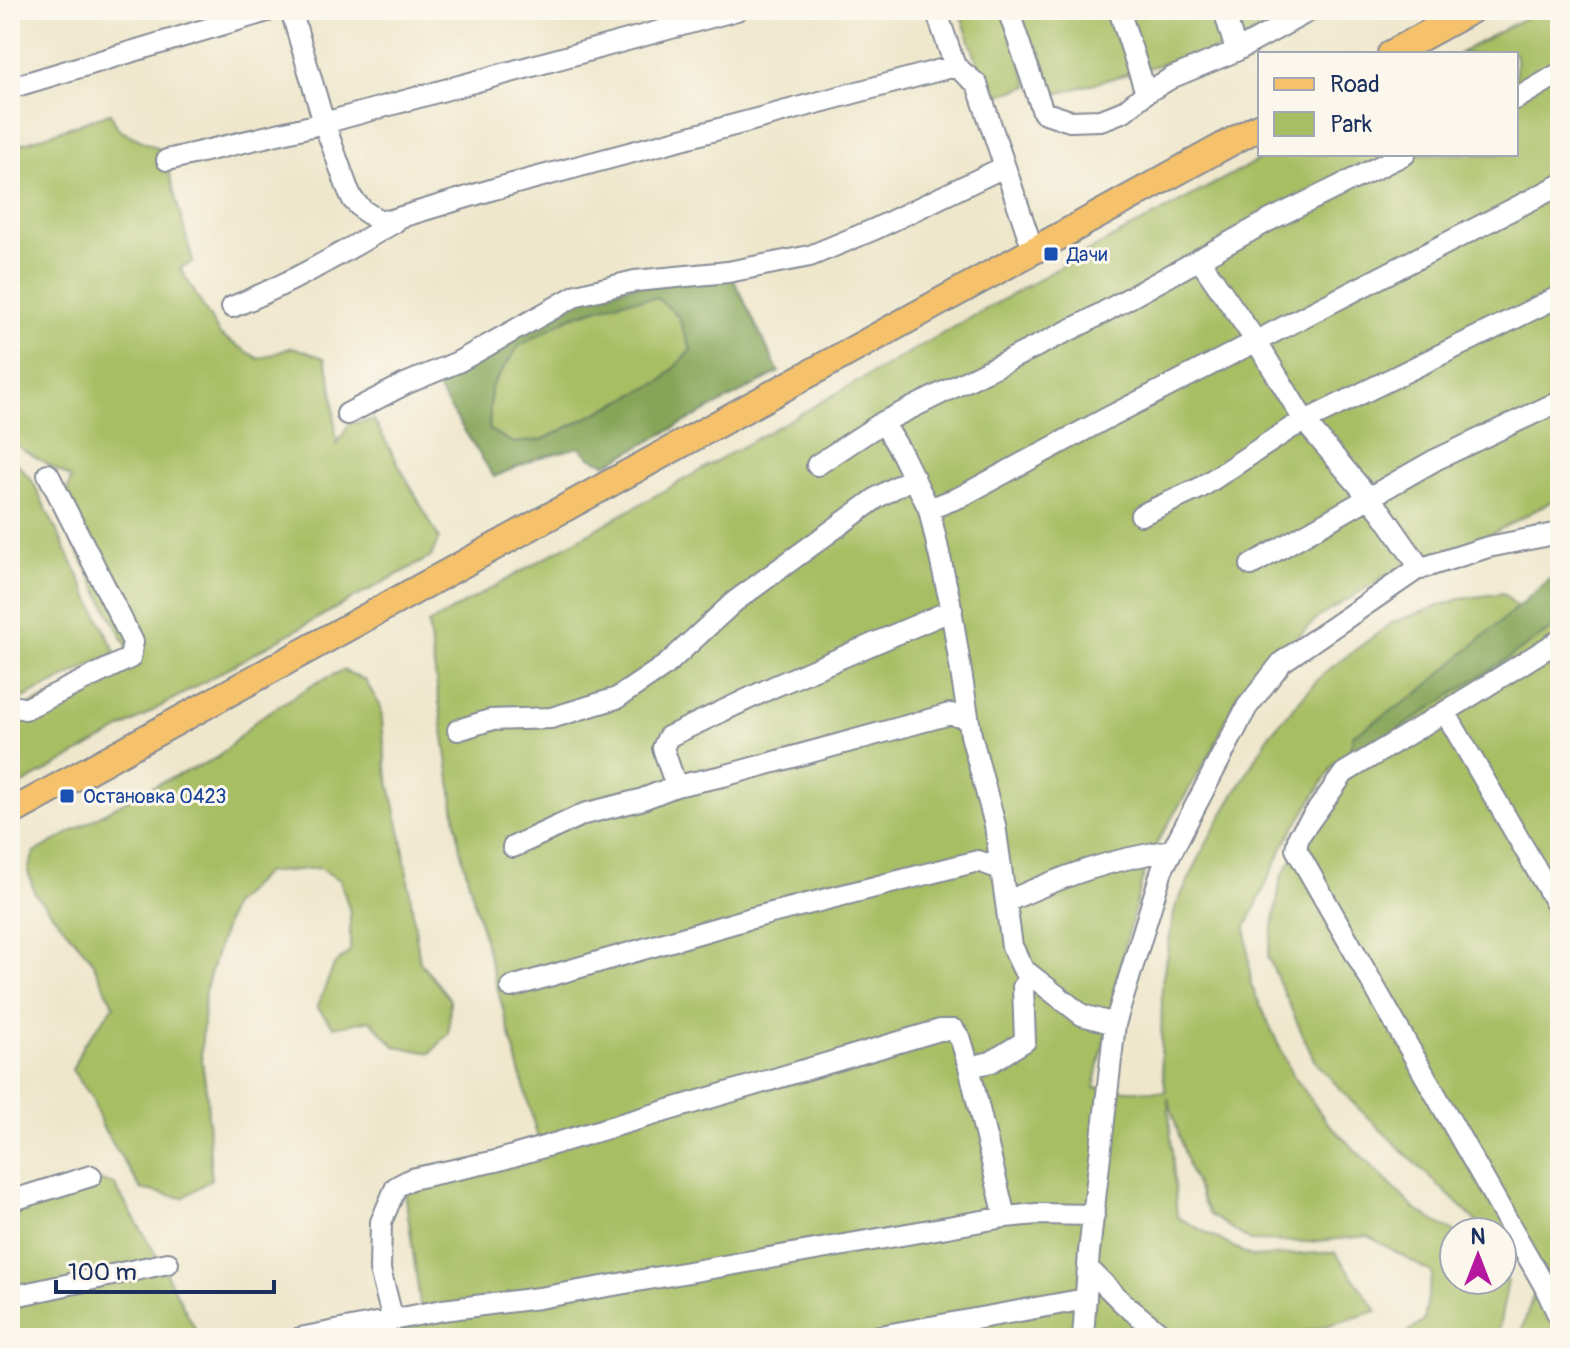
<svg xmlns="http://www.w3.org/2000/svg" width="1570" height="1348" font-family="Pangolin,sans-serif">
<rect width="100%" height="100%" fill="#fbf7ec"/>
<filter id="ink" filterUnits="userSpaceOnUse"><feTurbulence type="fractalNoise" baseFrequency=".0125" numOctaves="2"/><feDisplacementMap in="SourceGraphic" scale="16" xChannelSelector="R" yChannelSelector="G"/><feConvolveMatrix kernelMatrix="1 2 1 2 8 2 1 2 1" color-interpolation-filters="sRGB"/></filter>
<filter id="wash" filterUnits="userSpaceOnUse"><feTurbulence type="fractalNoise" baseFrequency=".006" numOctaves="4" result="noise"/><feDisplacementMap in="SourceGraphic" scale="32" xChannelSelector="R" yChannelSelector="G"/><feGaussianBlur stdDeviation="1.8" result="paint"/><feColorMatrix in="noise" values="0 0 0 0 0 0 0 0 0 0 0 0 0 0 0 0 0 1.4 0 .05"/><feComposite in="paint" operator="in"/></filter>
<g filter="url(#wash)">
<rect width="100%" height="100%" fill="#efe7cc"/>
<path fill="#a8be63" stroke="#627660" stroke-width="2" d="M959 10H1003L1029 86 990 98Z
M1014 10H1112L1131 73 1042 98Z
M1125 10H1216L1228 47 1143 69Z
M1232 10H1294L1242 40Z
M1540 10H1560V497L1480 540 1407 563 1319 617 1238 692 1214 747 1148 858 1123 954 1094 1088 1166 1092 1161 1062 1162 982 1175 908 1210 836 1270 734 1323 674 1393 622 1460 599 1503 593 1518 608 1415 696 1353 735 1350 752 1334 764 1283 847 1246 927 1251 985 1291 1072 1327 1122 1416 1210 1454 1232V1280H1502V1275L1508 1281 1497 1338H1400L1424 1321 1432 1273 1368 1236 1309 1242 1251 1241 1209 1214 1189 1169 1168 1098 1177 1217 1252 1257 1335 1252 1377 1311 1302 1333V1338H334L422 1318 404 1185 538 1139 460 849 428 624 1103 243 1270 154H1516V54H1458Z
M110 113 119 130 163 151 193 262 180 268 220 335 259 359 293 347 324 358C335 385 333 415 337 444L350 423 374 420 439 538 431 557C288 631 151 714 10 791V713L135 662 60 518 71 478 10 442V148Z
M657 298 678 315 691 350 662 381 542 440 513 443 489 430 491 387 519 346 571 317 622 301Z
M10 455 33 482 116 653 23 698 10 688Z
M1560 624V1338H1519L1538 1281 1502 1246V1232H1487L1352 1102 1314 1060 1268 957 1281 877 1356 757Z
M343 670 365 680 381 707 386 768 402 839 420 962 450 999 449 1033 431 1053 395 1046 370 1020 334 1027 317 1007 334 965 350 951V912L340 880 319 868 265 873 231 906 205 991 201 1054 207 1096 211 1179 183 1198 141 1189 102 1126 92 1098 72 1070 83 1045 114 1006 90 957 35 894 28 871 34 853 149 788 217 758 258 719 316 683Z
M96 1180 114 1184 159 1260 200 1338H10V1192Z"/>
<path fill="#86a559" stroke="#506a5c" stroke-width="2" fill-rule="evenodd" d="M732 276 779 372 607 464 591 458 579 447 538 458 494 477 439 391 440 376 579 300 629 286ZM657 298 678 316 691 350 662 381 542 440 513 443 489 430 491 387 519 346 571 317 622 301Z
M1560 570V624L1356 757 1350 752 1353 735 1415 696Z"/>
</g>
<g filter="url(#ink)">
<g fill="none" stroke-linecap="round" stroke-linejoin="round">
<g stroke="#858b95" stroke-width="24">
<path id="minor" d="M291 10 324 123 347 187 353 200 364 211 378 220 388 221 494 189 955 66
M936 10 955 66 977 84 1033 250
M1008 10 1043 112 1070 121 1100 120 1109 117 1124 111 1146 93 1173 77 1236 51 1311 10
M1119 10 1146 93
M1224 10 1236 51
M10 88 271 10
M1516 99 1560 73
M167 160 324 123 737 10
M1199 259 1256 341 1305 422 1382 513 1421 569
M232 307C290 284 342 253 395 222
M347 414 405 384 458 362 577 295 635 281 728 272 810 256 875 229 1004 167
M883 422 902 454 929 509 960 497 1105 419 1560 185
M817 465 883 422 1086 322 1270 220 1405 154
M929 509 950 602 971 735 995 825 1012 946 1023 969 1082 1015 1115 1024
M1141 515 1200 488 1291 428 1560 296
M1251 565 1435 460 1560 401
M1560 640 1445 712 1560 910
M10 705 25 709 130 658 133 642 48 474
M1445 712 1344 773 1299 836 1296 849 1544 1285 1560 1319
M458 730 490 720 551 718 617 698 666 665 734 602 878 497 914 477
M676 786 663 748 668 737 773 687 952 610
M513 847 584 814 640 800 676 786 723 776 950 714 968 719
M1006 902C1065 875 1108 860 1172 850
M511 987 748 919 978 861 1001 869
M969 1067 1005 1217 1037 1214 1094 1215
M10 1201 91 1176
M1088 1268 1124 1304 1166 1338
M10 1297 168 1263
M393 1320 380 1270 381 1222 396 1187 411 1179 496 1161 940 1030H954L961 1040 969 1067 991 1062 1025 1041 1023 987 1032 976
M300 1338 443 1310 539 1298 1005 1217
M869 1338 1086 1299
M1083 1338 1089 1252 1115 1024 1162 870 1247 707 1282 662 1416 570 1488 547 1560 533"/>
</g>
<g stroke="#858b95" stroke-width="30">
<path id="major" d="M1391 54 1471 10
M10 813 1260 126"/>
</g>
<use href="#minor" stroke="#fff" stroke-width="20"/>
<use href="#major" stroke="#f5c16b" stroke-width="26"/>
</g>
</g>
<g fill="#1a4fb4" stroke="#fbf7ec" stroke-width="3">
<rect x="1043" y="246" width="16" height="16" rx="4"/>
<rect x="59" y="788" width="16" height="16" rx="4"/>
</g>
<g text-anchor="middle" stroke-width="6" stroke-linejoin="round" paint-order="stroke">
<g font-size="20" fill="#164399" stroke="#fbf7ec" text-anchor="start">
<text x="1067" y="261">Дачи</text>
<text x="83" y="803">Остановка 0423</text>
</g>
</g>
<rect width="1570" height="1348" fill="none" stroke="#fbf7ec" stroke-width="40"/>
<rect x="1258" y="52" width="260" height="104" fill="#fbf7ec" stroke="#a1a7b3" stroke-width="2"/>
<rect x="1274" y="78" width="40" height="12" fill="#f5c16b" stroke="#a1a7b3" stroke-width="2"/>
<text x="1330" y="92" font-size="24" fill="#1b2f5e">Road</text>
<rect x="1274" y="112" width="40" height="24" fill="#a8be63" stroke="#a1a7b3" stroke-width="2"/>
<text x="1330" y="132" font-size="24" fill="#1b2f5e">Park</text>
<g transform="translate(1478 1256)"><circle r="38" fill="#fbf7ec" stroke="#a1a7b3" stroke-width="2"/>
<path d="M0-6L14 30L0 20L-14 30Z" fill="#b5179e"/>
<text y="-12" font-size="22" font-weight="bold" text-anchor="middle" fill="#1b2f5e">N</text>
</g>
<path d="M56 1280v12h218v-12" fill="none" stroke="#1b2f5e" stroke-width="4"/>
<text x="68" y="1280" font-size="24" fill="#1b2f5e" stroke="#fbf7ec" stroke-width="6" paint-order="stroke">100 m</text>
</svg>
